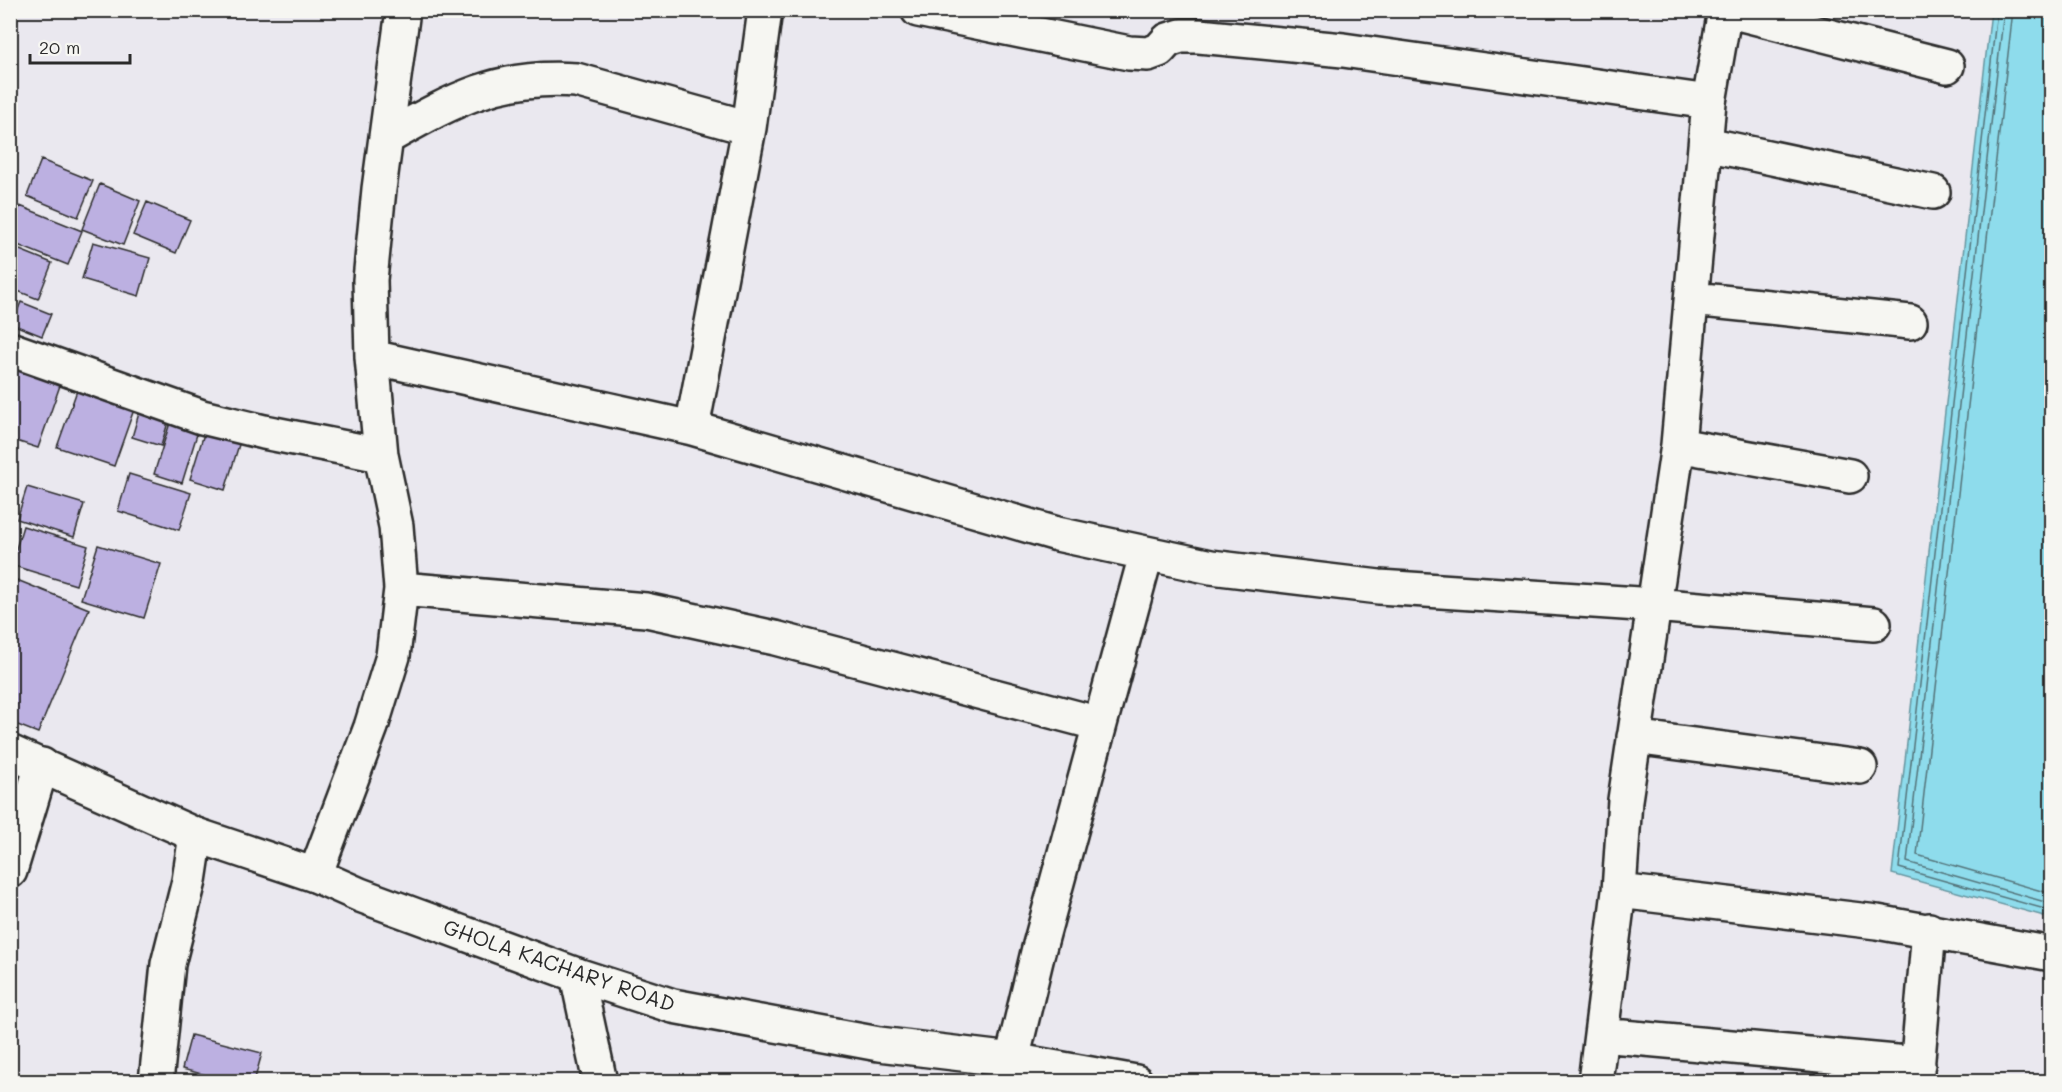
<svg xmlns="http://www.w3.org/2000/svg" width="2062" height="1092" font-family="Mali,sans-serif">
<rect width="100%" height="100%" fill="#eae8ef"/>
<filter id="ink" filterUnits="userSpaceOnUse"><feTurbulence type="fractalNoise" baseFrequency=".0167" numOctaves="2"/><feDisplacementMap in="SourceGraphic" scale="12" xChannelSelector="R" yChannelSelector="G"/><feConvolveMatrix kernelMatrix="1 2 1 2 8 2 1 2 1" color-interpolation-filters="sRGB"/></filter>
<g filter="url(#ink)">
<path fill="#8edcec" stroke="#66959f" stroke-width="1.5" d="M1991 11H2051V918L1892 874Z"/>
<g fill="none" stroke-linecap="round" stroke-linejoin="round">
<path stroke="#537278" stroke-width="1.5" d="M1997 10 1899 868 2052 911
M2004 10 1907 862 2052 904
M2013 10 1917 855 2052 894"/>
</g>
<path fill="#bcb0e1" stroke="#2b2b2b" stroke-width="1.5" d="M41 160 93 181 78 217 27 196Z
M100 184 140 201 123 245 82 229Z
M147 202 190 220 176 253 133 235Z
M20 206 82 231 68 265 10 242V229Z
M93 242 150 258 139 296 82 279Z
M10 246 52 263 38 299 10 288Z
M21 302 51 314 42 336 12 324Z
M10 360 63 377 38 448 10 439Z
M80 382 137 401 114 466 57 447Z
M142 403 171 412 161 446 132 437Z
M174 410 202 418 182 483 154 474Z
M207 424 242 435 225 490 190 479Z
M129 474 191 493 179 530 118 511Z
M27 487 84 504 74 537 17 519Z
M23 526 88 546 76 585 11 565Z
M98 545 161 564 144 618 81 599Z
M17 580 89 609 38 733 10 722V596Z
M10 781 24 787 10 819Z
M191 1035 262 1053 254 1082H234L182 1069Z"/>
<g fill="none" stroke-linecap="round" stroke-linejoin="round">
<g stroke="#2b2b2b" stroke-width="38">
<path id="street" d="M918 10 1129 53 1148 54 1159 50 1168 40 1181 36H1199L1343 50 1709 102
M1726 10 1947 66
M386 138C452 101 498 74 576 80L749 128
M1706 144 1933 192
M1693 299 1910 322
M10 349 202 417 264 432 381 455
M372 357 692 428 1057 534 1211 567 1379 587 1654 605 1874 624
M692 428 749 128 765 10
M1678 445 1850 476
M401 589 646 610 775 638 1100 724
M1634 737 1860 767
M10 871 42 765
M315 875 371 727 393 656 401 589 396 526 381 455 372 357 370 280 379 189 403 10
M1619 891 1877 922 2052 954
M577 975 600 1082
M1601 1035 1918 1064
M1012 1060 1038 952 1146 555
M156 1082 168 964 189 881 196 835
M1595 1082 1619 891 1625 800 1678 445 1709 102 1725 10
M1916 1082 1929 930"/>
</g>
<g stroke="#2b2b2b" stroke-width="38">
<path id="secondary" d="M10 752 196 835 315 875 360 895 577 975 673 1006 879 1044 1012 1060 1136 1082"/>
</g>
<use href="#street" stroke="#f6f6f2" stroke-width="33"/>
<use href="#secondary" stroke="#f6f6f2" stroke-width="33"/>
</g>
</g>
<g text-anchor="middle" stroke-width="4.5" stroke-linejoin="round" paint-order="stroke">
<g font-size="21" fill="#2b2b2b" stroke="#f6f6f2">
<text transform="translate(559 966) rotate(19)" y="7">GHOLA KACHARY ROAD</text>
</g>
</g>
<rect width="2062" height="1092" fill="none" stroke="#f6f6f2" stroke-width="36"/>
<rect x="18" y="18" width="2026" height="1056" fill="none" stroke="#2b2b2b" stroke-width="2" filter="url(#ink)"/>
<path d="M30 54v9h100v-9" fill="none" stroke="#2b2b2b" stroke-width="3"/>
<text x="39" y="54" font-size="18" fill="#2b2b2b" stroke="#f6f6f2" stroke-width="4.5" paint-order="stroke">20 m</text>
</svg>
